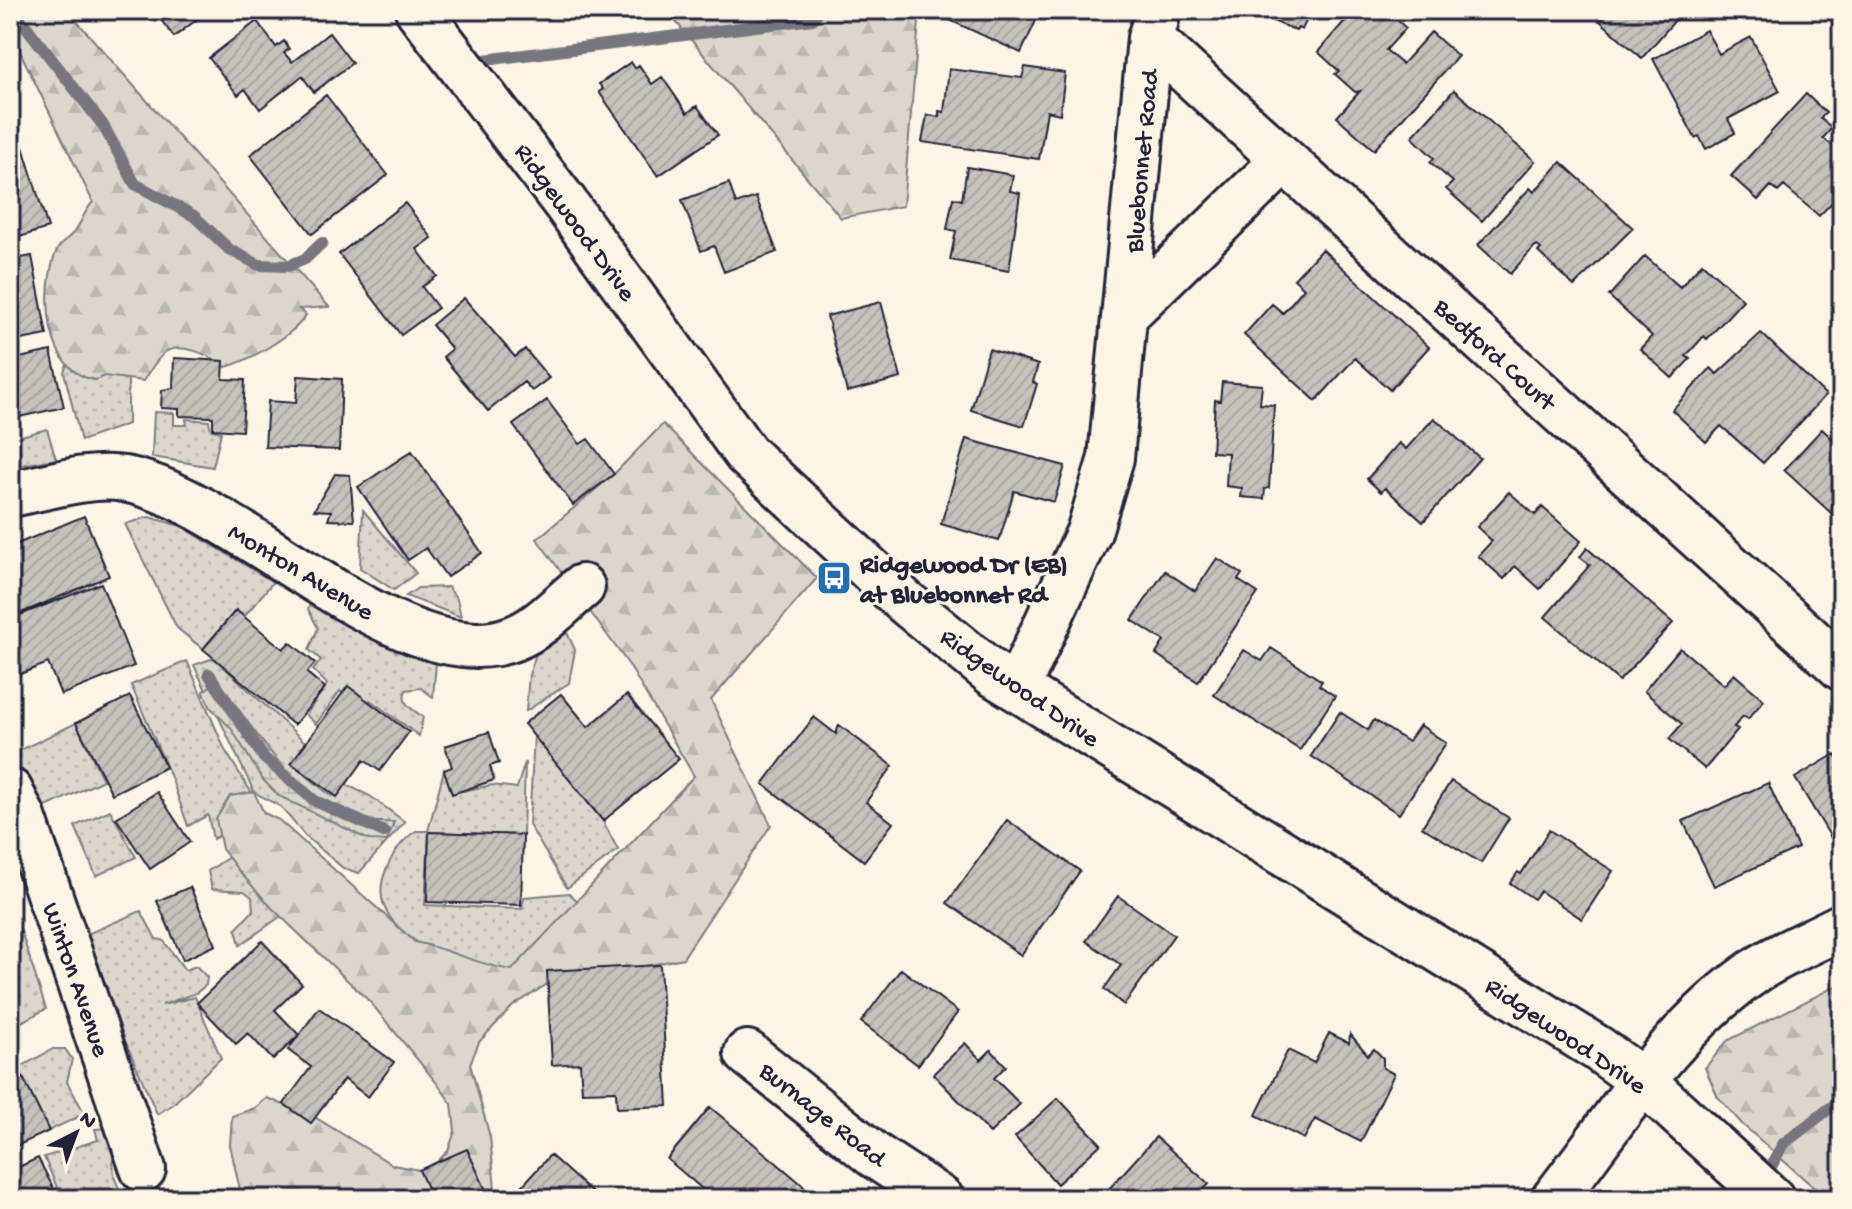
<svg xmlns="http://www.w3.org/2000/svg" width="1852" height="1209" font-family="'Gochi Hand',sans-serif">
<defs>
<pattern id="grass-dots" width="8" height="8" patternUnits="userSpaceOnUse" patternTransform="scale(2)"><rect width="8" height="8" fill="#dcd6cc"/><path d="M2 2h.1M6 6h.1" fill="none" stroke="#bcb7b0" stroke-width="1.8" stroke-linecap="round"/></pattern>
<pattern id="forest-firs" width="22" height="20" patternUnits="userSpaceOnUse" patternTransform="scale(2)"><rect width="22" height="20" fill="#dcd6cc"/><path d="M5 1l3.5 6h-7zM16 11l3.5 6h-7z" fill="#bcb7b0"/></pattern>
<pattern id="wetland-marsh" width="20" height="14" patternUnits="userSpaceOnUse" patternTransform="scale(2)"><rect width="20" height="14" fill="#dcd6cc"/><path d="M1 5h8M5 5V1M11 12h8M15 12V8" fill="none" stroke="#bcb7b0"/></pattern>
<pattern id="building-hatch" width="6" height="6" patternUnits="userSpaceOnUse" patternTransform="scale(2)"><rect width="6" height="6" fill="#c6c1bb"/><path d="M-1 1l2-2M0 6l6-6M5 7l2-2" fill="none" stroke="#aaa6a2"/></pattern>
</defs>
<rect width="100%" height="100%" fill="#fcf5e5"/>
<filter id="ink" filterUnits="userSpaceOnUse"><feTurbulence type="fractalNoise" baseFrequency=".0125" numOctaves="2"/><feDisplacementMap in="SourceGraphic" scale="16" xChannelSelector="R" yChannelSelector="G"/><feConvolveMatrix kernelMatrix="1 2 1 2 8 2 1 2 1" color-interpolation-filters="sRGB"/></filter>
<g filter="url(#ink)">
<path fill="url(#grass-dots)" stroke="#7f7c84" stroke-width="2" d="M67 364 128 365V424L81 441 64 372Z
M154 412 174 413V425H187L186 419 209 421 211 430 221 432 213 467 152 457Z
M47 429 56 459 10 467V439Z
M363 510 416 573 394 590 360 568Z
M149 517 181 526 273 582 244 617 236 610 203 649 177 628 125 524Z
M448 587 457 599 461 617 406 596 418 588Z
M315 594 436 663 433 697 421 688 406 690C400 704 412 709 423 717L419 736 370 700 362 709 340 691 316 724 306 715 327 684 313 670 321 660 309 650 318 628 308 609Z
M562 622 575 650 569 683 526 711 529 675 544 630Z
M214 658 306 743 291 763 331 796 343 783 370 796 405 822 359 873 343 868 305 836 281 807 254 792 194 665Z
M187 661 225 750 264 813 213 839 208 815 188 826 171 777 131 685Z
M76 723 103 780 36 812 10 755Z
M534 736 603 821 618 850 567 888 529 825Z
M525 762 523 835 429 832 425 905 522 909 524 897 569 893 594 916 509 984C464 964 358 936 386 870 392 855 402 840 416 831H428L444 770 452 793 492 785 517 788Z
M110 810 136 857 96 876 75 826Z
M229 857 281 916 240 945 236 929 253 911 252 897 244 891 212 889 208 871Z
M141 911 156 939 163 940 185 970 196 966 207 977 206 985 196 993 162 1005 195 997 221 1058 172 1105 157 1114 80 937Z
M21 931 46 1009 10 1028V936Z
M53 1049H65L72 1059 67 1082 85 1114 46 1132 19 1068Z
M111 1128 114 1176 123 1199H62L44 1157 98 1140 95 1129Z"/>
<path fill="url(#forest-firs)" stroke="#7f7c84" stroke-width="2" d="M10 10H67L329 307 299 309 306 315C294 335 249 361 226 367 213 357 183 342 167 351 157 357 150 372 143 381L104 376 96 380C44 373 41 291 56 252 59 244 67 240 73 233 82 224 83 212 93 202L10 31Z
M666 10H920L903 206 841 218Z
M663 424 817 578 711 700 771 825 683 958 627 970 579 969 557 978 513 1006 479 1042 470 1064 490 1137 496 1199H242L230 1145 232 1116 255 1108 267 1098 316 1118 393 1165 419 1170 432 1167 448 1151 455 1131 452 1104 436 1082 371 1003 272 908 238 870 222 849 216 819 230 796 254 792 264 813 279 820 415 942C449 949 477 965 512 970L694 776 629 665 537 539 614 474Z
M1842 983V1199H1827L1742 1124 1718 1097 1705 1068 1727 1041Z"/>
<path fill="url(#wetland-marsh)" stroke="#7f7c84" stroke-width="2" d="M218 681C261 738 311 828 394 822L387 841 369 840 279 796 263 780 231 728 210 707 203 691Z"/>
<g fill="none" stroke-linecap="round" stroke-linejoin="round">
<path stroke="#78757e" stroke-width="12" d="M13 10 103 125 135 184 194 216 230 250 259 265 288 266 305 259 322 243
M479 67 484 60 813 19 818 10
M209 674 264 758 315 801 384 832
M1763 1182 1783 1144 1842 1099"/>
</g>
<path fill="url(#building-hatch)" stroke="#22223b" stroke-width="2" d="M166 10H209L174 37 158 16Z
M944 10H1041L1021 53 941 16Z
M1278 10H1311L1302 30 1298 28 1296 31 1273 21Z
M1354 10H1372L1378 15 1386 10 1406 28 1386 50 1402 64 1431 32 1458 56 1374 150 1337 117 1360 91 1355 92 1335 74 1339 71 1318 52Z
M1610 10H1684L1642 58 1600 21Z
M257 21 276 47 284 41 289 49 284 53 292 62 329 33 352 63 314 92 302 76 260 109 245 89 238 95 209 58Z
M1706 30 1719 54 1751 37 1780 91 1728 119 1735 133 1706 149 1699 136 1695 138 1653 59Z
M631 62 635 68 639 65 652 84 662 77 687 113 697 106 718 135 658 176 599 92 603 89 599 84Z
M1025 67 1065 73 1060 114 1047 111 1039 159 922 142 927 115 939 117V111L944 112 949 69 1022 78Z
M1454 90 1535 161 1482 221 1446 189 1453 182 1430 162 1434 158 1412 137Z
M1806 94 1826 113 1820 118 1832 128 1823 138 1842 154V192L1819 216 1784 186 1778 192 1771 186 1758 200 1731 176Z
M326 95 388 175 312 234 250 155Z
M23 147 48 228 10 240V151Z
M1561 162 1633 228 1574 286 1538 252 1541 249 1536 245 1510 274 1478 245 1530 188 1534 192Z
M967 167 1013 175 1010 191 1020 193 1009 271 950 260 956 231 947 229 953 198 962 200Z
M729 183 736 204 756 197 777 252 724 272 714 246 701 251 682 200Z
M405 203 432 238 417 249 437 276 422 287 438 308 401 335 339 254Z
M1322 249 1429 347 1390 390 1355 358 1316 401 1244 335 1272 304 1283 313 1304 288 1294 279Z
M32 256 47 335 10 342V260Z
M1645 256 1680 287 1702 263 1743 300 1707 339 1704 336 1686 356 1690 359 1672 378 1640 349 1652 336 1609 296Z
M464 298 515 357 525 349 549 378 532 391 524 382 488 411 443 357 452 349 432 325Z
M881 302 901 378 847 392 827 316Z
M1761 333 1826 395 1763 463 1721 426 1706 442 1672 410 1711 368 1717 374Z
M989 349 1038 365 1033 382 1037 384 1024 426 971 410Z
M51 351 64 407 10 419V360Z
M174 358 224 361 223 379 245 380 242 431 213 429V417L179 416V409L161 408 162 390 173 388Z
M298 376 342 379 339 450 265 447 268 401 296 403Z
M1222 382 1262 385 1260 404 1274 405 1269 488 1265 489 1264 499 1241 497 1242 488 1226 486 1228 453 1212 452 1215 400 1220 401Z
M547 400 580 444 588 439 614 474 573 505 513 425Z
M1434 418 1480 458 1423 522 1385 488 1381 492 1367 479 1399 443 1406 449Z
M1822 429 1842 448V523L1784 470Z
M966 439 1065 466 1054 502 1014 491 999 541 941 524Z
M412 451 482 553 447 577 426 548 408 560 358 487Z
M335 474 350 475 354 521 328 520 331 511 314 510Z
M1509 492 1535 515 1542 507 1581 541 1540 589 1515 566 1504 579 1478 556 1492 541 1477 527Z
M84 516 109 576 19 614 10 594V547Z
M1587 548 1673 623 1619 681 1545 617 1590 565 1580 557Z
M1217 558 1242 574 1238 580 1258 593 1198 682 1156 654 1164 641 1132 620 1165 571 1195 591Z
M101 583 134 666 61 695 48 663 10 678V619Z
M236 610 283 649 290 642 315 663 307 673 325 688 294 725 203 649Z
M1271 648 1322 681 1319 685 1335 696 1300 750 1214 695 1244 650 1262 661Z
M1680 648 1724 685 1734 674 1764 700 1748 719 1743 716 1734 727 1738 729 1705 769 1669 739 1682 724 1644 691Z
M348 686 409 732 380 771 364 760 337 797 291 763Z
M561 694 588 727 627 695 679 759 603 821 524 724Z
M130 696 166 767 112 794 76 723Z
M1340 712 1368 730 1374 720 1408 742 1420 725 1446 743 1399 814 1311 756Z
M814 717 836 734 839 725 893 766 866 802 893 823 864 861 763 784Z
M489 732 499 763 490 766 494 780 452 794 444 770 452 767 445 746Z
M1835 754 1842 765V836L1833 841 1795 778Z
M1451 781 1509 818 1481 863 1422 827Z
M1768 783 1798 848 1714 886 1683 821Z
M157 792 190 842 150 869 116 818Z
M1007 820 1080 871 1021 955 947 903Z
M1549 830 1613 871 1582 919 1540 891 1534 899 1510 883 1518 872 1521 874Z
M429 832 523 835 521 905 427 902Z
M190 887 216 945 183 960 157 901Z
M1118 896 1174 935 1124 1005 1104 989 1121 965 1086 941Z
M262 941 302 984 275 1010 299 1035 273 1060 248 1033 236 1044 197 1003Z
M660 965 668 1106 617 1108 616 1091 582 1092 580 1063 552 1065 547 971Z
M901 969 958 1012 918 1065 861 1022Z
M319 1008 394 1062 368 1097 344 1079 311 1123 284 1104 311 1067 288 1050Z
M1329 1033 1349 1043 1350 1034 1368 1055 1374 1049 1383 1058V1068L1394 1074 1361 1142 1315 1119 1304 1139 1256 1115 1288 1050 1314 1063Z
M965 1043 981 1060 991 1050 1006 1066 994 1078 1020 1104 990 1133 933 1074Z
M12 1055 49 1131 10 1149V1056Z
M1058 1098 1101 1144 1057 1184 1015 1137Z
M710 1107 804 1186 793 1199H714L667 1159Z
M1156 1137 1209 1184 1195 1199H1119L1108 1190Z
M467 1149 490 1199H432L419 1170Z
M550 1155 599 1199H523L516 1193Z
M38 1158 59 1199H10V1171Z"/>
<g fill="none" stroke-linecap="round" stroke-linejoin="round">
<g stroke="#22223b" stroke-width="50">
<path id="street" d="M1150 38 1842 668
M1127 313 1284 160
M10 494C45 488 88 473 124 479 236 498 404 683 514 638 539 629 561 604 582 587
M1017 688 1089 532 1111 458 1150 38 1156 20
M10 791 23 817 143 1169
M747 1053 874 1155 941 1199
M1554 1199C1616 1120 1670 1029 1755 971 1782 953 1814 941 1842 926"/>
</g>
<g stroke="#22223b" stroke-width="50">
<path id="secondary" d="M418 10 565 203 746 454 905 602 992 673 1597 1048 1643 1081 1772 1199"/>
</g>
<use href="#street" stroke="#fcf5e5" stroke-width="44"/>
<use href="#secondary" stroke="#fcf5e5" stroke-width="44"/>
</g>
</g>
<defs>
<g id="bus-square" transform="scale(1.8)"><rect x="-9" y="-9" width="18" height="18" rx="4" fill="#1f6fb2" stroke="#fcf5e5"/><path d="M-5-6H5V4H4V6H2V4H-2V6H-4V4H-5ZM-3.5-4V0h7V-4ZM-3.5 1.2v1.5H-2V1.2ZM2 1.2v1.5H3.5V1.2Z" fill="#fff"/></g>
</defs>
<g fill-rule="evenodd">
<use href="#bus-square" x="834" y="578"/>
</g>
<g text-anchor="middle" stroke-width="6" stroke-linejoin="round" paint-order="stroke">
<g font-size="26" fill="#22223b" stroke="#fcf5e5">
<text transform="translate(1140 161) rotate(-85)" y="9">Bluebonnet Road</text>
<text transform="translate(577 221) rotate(54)" y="9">Ridgewood Drive</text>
<text transform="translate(1496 353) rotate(42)" y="9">Bedford Court</text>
<text transform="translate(302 570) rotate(31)" y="9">Monton Avenue</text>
<text transform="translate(1021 686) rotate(35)" y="9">Ridgewood Drive</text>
<text transform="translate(78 979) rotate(71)" y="9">Winton Avenue</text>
<text transform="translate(1567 1034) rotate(34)" y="9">Ridgewood Drive</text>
<text transform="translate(824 1113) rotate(38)" y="9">Burnage Road</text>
</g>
<g font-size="26" font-weight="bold" fill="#22223b" stroke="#fcf5e5" text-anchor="start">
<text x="860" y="572">Ridgewood Dr (EB)<tspan x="860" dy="30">at Bluebonnet Rd</tspan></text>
</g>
</g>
<rect width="1852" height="1209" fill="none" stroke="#fcf5e5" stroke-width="40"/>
<rect x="20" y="20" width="1812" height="1169" fill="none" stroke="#22223b" stroke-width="3" filter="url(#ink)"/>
<g transform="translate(76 1133) rotate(42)" stroke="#fcf5e5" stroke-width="6" paint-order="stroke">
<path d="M0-6L14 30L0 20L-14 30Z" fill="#22223b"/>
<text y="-12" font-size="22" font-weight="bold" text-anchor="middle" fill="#22223b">N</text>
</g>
</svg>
